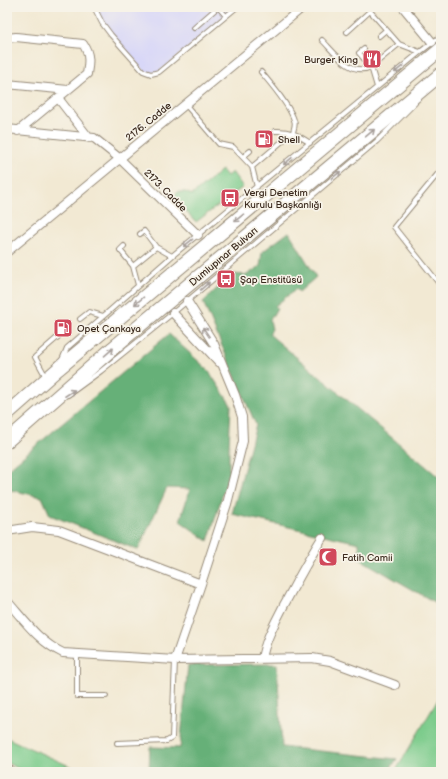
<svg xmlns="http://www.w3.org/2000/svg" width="448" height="779" font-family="'Balsamiq Sans',sans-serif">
<rect width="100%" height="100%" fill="#f7f3e8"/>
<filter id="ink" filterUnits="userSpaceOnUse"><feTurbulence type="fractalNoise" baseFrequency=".025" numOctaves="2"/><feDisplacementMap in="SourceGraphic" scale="8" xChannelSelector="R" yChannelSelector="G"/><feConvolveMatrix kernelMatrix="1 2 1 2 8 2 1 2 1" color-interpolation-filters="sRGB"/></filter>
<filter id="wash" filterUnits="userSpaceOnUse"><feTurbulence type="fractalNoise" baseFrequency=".012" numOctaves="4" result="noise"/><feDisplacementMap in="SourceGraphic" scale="16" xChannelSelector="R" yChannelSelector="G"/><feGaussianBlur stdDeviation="0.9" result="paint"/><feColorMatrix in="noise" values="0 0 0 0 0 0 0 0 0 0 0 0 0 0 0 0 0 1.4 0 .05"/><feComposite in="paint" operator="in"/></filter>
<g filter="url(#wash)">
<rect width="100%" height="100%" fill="#f2e9d3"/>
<path fill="#d8d7f8" d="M94 7H237L159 72 146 73 111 35Z"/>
<path fill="#7dcc8c" stroke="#5c7b55" d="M222 170 227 176 232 172 243 187 196 222 175 200 174 196 178 192H186L192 195Z
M441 695V772H395L440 696Z
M7 738 83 772H26L7 763Z"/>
<path fill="#66b078" stroke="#506d4b" d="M289 232 316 277 299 292 296 289 275 306 277 308 270 320 272 329 269 334 441 479V606L360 559 359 543 232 514 256 425 203 302 232 274 247 275 260 266 262 252Z
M169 334 208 370 231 405 229 446V474L208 541 180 521 190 489 167 488 138 550 50 515 42 497 11 490 7 497V470Z
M277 664 282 747 397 759 388 772H149L150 747 180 748 188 665Z"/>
</g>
<g filter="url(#ink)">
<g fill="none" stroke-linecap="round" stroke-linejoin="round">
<g stroke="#968a78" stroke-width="6">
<path id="service" d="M94 7 102 23 111 35 143 71 151 74 159 72 237 7
M194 28 218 7 226 16
M347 32 370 11 399 44
M379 36 386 30
M322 40C335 53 351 77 371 67L359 53 364 49
M377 87 371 67 399 44 420 52
M185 104 219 144 233 147 252 167 257 187
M275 131C289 130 298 135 310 143
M243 157 250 151
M252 167 293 132C294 128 296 124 294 120 290 106 271 84 261 72
M441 170 394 227 441 286
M140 234 144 231 156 247
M124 246 120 250 133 266
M138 285 133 266 156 247 172 256
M80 319 89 312 103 316
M62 360 67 348 172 256 420 52 441 36
M46 377 35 357 58 337
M68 395 101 371 173 313 377 141 415 103
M77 654V696H106
M117 743 167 741 172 738 175 660"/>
</g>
<g stroke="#968a78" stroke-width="10">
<path id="minor" d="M403 7 432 42
M7 38 16 37 83 44C90 54 89 63 87 74L18 131
M7 84 68 90
M58 98 89 138
M7 129 94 138 119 158 198 235
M7 252 303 7
M173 313 219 362
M7 531 32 527 59 530 201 584
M7 601C24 620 39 642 63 653L175 660 312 658 330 661 395 685
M262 659C265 640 275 623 284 605 296 583 308 560 322 538
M175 660 201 584 227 504 243 441 242 417 235 395 214 344 187 301"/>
</g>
<g stroke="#968a78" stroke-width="14">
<path id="primary" d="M7 771 9 772"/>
</g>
<g stroke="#968a78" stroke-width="15">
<path id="trunk" d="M7 414 58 369 441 49
M7 441 113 348 441 74"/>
</g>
<use href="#service" stroke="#fff" stroke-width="4"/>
<use href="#minor" stroke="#fff" stroke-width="8"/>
<use href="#primary" stroke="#fff" stroke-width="12"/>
<use href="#trunk" stroke="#fff" stroke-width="13"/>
</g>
<defs><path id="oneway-shaft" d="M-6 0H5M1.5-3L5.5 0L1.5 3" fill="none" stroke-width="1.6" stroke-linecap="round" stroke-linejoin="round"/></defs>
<g stroke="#a79f9a">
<use href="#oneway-shaft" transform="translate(399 69) rotate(140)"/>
<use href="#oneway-shaft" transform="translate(370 133) rotate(-40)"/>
<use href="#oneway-shaft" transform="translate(288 161) rotate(140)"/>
<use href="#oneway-shaft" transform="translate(336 175) rotate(-40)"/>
<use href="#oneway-shaft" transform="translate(239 218) rotate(140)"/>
<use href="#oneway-shaft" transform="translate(188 243) rotate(141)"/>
<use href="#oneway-shaft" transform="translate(205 286) rotate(-41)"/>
<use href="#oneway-shaft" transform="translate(139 301) rotate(140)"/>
<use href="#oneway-shaft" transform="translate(206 332) rotate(-124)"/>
<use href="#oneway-shaft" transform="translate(109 352) rotate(-41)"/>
<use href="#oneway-shaft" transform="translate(70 393) rotate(-33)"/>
</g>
</g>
<defs>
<g id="restaurant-square" transform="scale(1)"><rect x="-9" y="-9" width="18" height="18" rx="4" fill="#d1495b" stroke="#f7f3e8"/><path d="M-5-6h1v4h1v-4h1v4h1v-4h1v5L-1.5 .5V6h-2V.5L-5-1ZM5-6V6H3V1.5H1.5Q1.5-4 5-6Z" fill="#fff"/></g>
<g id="fuel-square" transform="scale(1)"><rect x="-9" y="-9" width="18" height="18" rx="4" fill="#d1495b" stroke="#f7f3e8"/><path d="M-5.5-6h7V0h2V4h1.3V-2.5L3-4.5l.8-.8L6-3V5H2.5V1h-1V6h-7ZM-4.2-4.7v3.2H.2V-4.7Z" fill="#fff"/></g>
<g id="bus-square" transform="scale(1)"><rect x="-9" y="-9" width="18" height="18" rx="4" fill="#d1495b" stroke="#f7f3e8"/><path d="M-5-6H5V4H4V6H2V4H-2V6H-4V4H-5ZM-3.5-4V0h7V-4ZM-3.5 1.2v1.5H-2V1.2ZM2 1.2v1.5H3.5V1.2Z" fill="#fff"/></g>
<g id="mosque-square" transform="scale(1)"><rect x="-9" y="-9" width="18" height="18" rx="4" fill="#d1495b" stroke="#f7f3e8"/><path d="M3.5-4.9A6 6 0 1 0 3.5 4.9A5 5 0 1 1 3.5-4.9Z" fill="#fff"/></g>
</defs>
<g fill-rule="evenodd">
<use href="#restaurant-square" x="372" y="59"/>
<use href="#fuel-square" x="264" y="139"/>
<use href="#bus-square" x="230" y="198"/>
<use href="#bus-square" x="226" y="279"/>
<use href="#fuel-square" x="63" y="328"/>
<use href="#mosque-square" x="328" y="557"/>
</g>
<g text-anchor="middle" stroke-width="3.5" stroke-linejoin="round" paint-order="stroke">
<g font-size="10" fill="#3b2a1e" stroke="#f7f3e8" text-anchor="start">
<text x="358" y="63" text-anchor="end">Burger King</text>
<text x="278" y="143">Shell</text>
<text x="244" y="196">Vergi Denetim<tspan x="244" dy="12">Kurulu Başkanlığı</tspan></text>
<text x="240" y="283">Şap Enstitüsü</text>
<text x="77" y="332">Opet Çankaya</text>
<text x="342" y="561">Fatih Camii</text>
</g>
<g font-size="10" fill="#3b2a1e" stroke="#f7f3e8">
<text transform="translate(148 121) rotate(-39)" y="4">2176. Cadde</text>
<text transform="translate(166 190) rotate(45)" y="4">2173. Cadde</text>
<text transform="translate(223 256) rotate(-40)" y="4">Dumlupınar Bulvarı</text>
</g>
</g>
<rect width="448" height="779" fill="none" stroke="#f7f3e8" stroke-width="24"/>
</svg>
